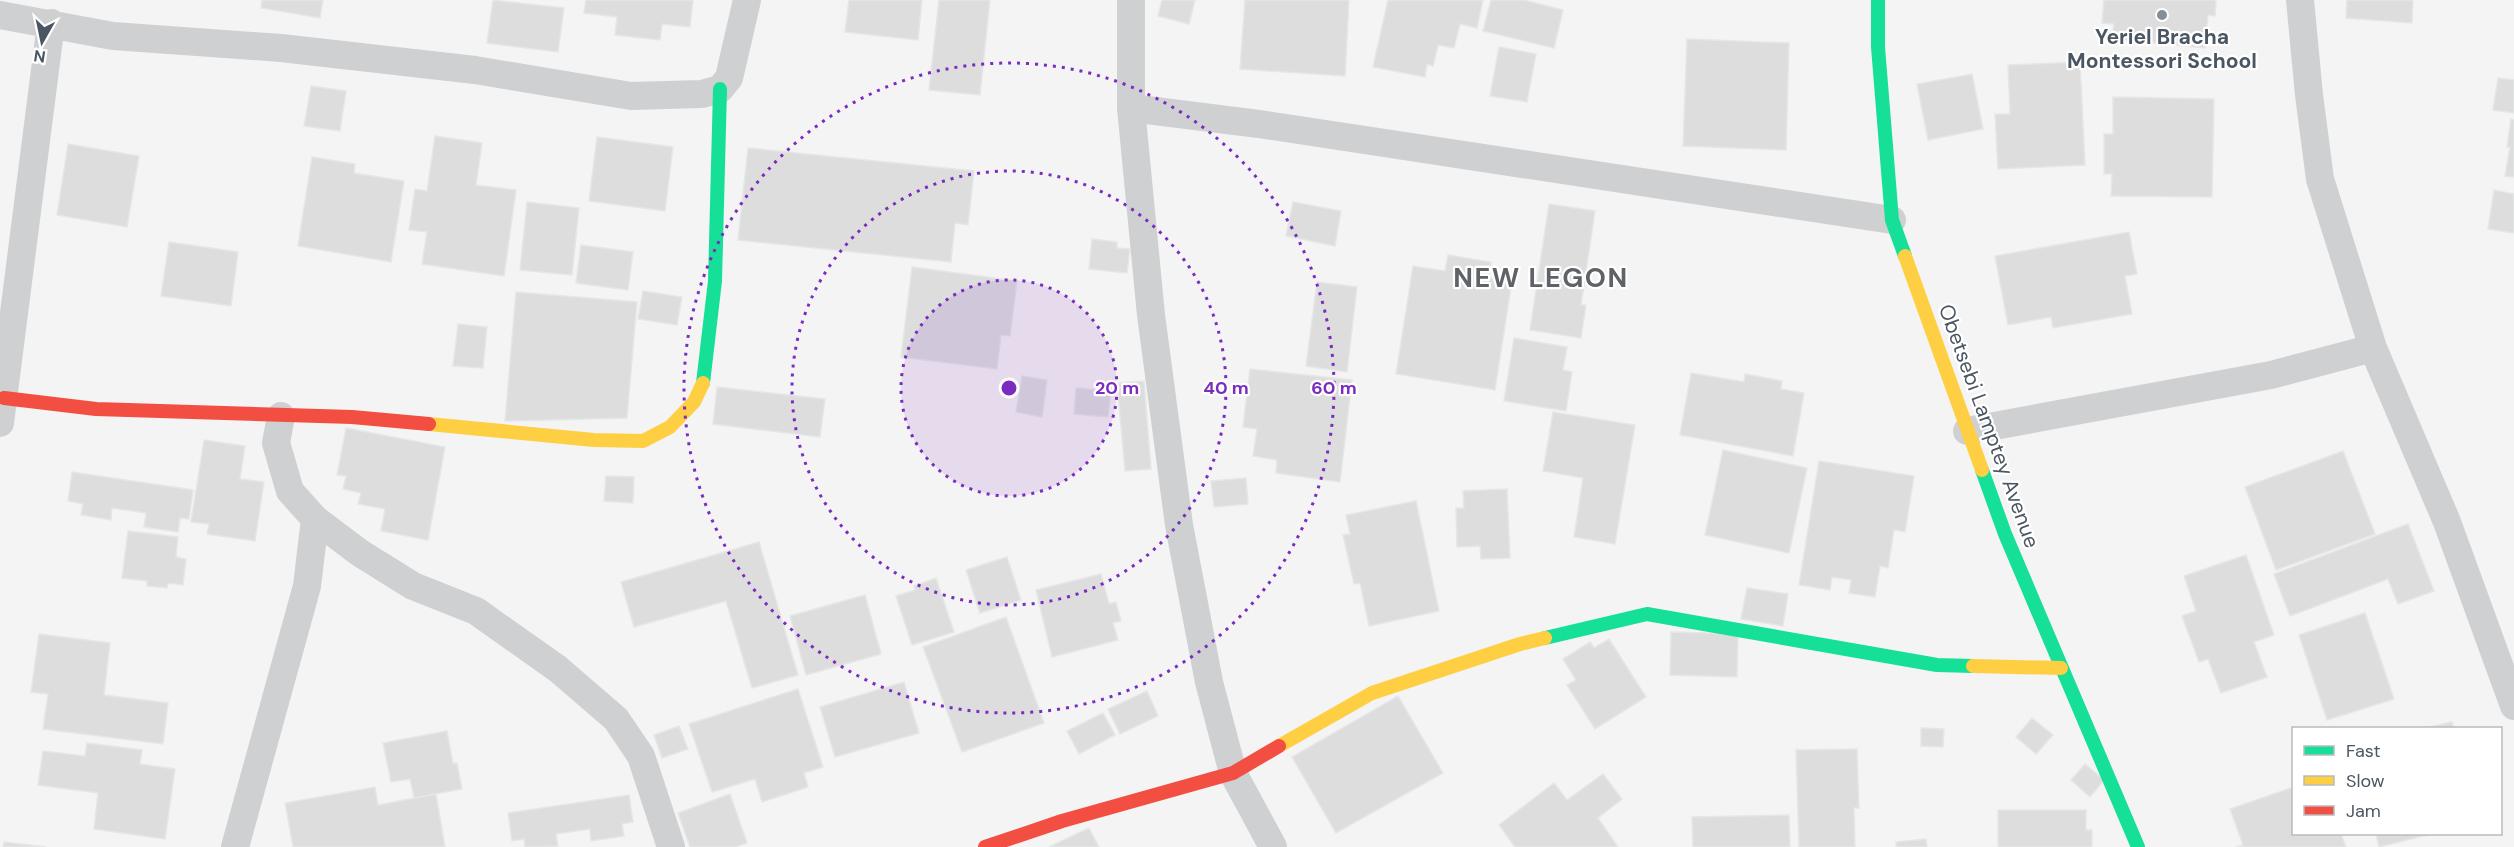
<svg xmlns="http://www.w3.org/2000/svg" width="2514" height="847" font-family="'DM Sans',sans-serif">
<rect width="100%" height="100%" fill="#f4f4f4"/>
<path fill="#ddddde" stroke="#e5e6e7" stroke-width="1.5" d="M262 0H323L320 18 261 8Z
M493 0 564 8 558 52 487 43Z
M586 0H693L690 27 662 24 660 40 615 35 617 17 584 13Z
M849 0H922L918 40 845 32Z
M939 0H990L980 95 929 90Z
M1162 0H1195L1189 24 1158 16Z
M1245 0H1349L1345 76 1240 69Z
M1388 0H1483L1477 28 1460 24 1454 48 1438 45 1433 66 1427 64 1425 77 1373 67Z
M1491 0H1524L1563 10 1554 48 1483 31Z
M2104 0H2216L2215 16 2208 15 2205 48 2112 39 2114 24 2102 23Z
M2347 0H2413L2412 23 2346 18Z
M1687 39 1789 43 1786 150 1683 146Z
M1499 47 1536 54 1527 102 1490 96Z
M2080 62 2085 165 1998 169 1995 114H2010L2008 65Z
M1972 74 1983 129 1928 140 1917 84Z
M2498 78 2514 80V113L2493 110Z
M311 86 346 91 340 131 304 126Z
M2113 97 2214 99 2212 197 2111 196 2112 174H2104V134H2113Z
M2511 119 2514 120V177L2505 176 2510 147H2507Z
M435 136 482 143 476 185 516 190 504 276 422 264 427 232 409 230 415 189 427 191Z
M597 137 673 147 665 211 589 201Z
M68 144 139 156 127 227 57 215Z
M748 148 974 171 968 225 955 223 951 262 738 240Z
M312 157 355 164 354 173 404 181 391 262 298 246Z
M2494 190 2514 194V233L2488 229Z
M527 202 579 208 572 275 520 270Z
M1293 202 1341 211 1335 246 1286 236Z
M1549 204 1595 211 1581 305H1586L1581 338 1530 330Z
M2129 232 2137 274 2125 276 2132 314 2053 328 2051 317 2008 325 1995 256Z
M1092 239 1117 242V248L1130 249 1127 273 1089 269Z
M169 242 238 252 231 306 161 296Z
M581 245 633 252 628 290 576 283Z
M1448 255 1491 262 1489 278 1512 281 1495 390 1396 374 1413 266 1445 271Z
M912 267 1017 281 1010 336 1001 335 997 369 901 357Z
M1317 282 1357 287 1347 372 1306 366Z
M643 291 682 297 677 325 638 319Z
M516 292 637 302 627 418 505 421Z
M458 324 487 327 483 368 453 366Z
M1514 338 1567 347 1563 370 1572 372 1566 411 1504 401Z
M1250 369 1352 380 1340 482 1276 473 1277 460 1253 456 1257 429 1243 427Z
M1691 373 1744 382 1745 374 1782 381 1781 389 1804 393 1793 456 1680 435Z
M1022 376 1047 380 1042 417 1016 412Z
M1144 381 1151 469 1125 471 1117 383Z
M717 387 825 399 820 437 713 424Z
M1076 388 1111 391 1108 417 1074 414Z
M1553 412 1635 425 1615 544 1574 537 1583 478 1543 471Z
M346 428 445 447 428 540 381 531 385 509 358 504 361 493 343 489 346 476 337 475Z
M204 440 245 446 240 479 264 482 255 541 207 534 209 524 191 522Z
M1723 450 1807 468 1789 553 1705 535Z
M2343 451 2375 534 2276 570 2245 487Z
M1819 461 1914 476 1905 532 1894 530 1888 568 1880 566 1875 597 1849 593 1851 580 1832 577 1830 590 1799 585Z
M72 472 193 490 189 519 180 518 178 532 144 527 146 513 112 508 111 520 81 515 83 504 68 501Z
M606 476 634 477 633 503 604 501Z
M1246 478 1248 504 1214 507 1211 481Z
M1507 489 1510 558 1481 559 1480 546 1457 547 1456 508H1464L1463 491Z
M1416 501 1439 611 1369 626 1360 583 1354 584 1343 535 1350 534 1346 515Z
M2408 524 2434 591 2398 604 2388 579 2290 616 2274 574Z
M128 531 178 537 176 557 186 559 183 585 168 583 167 588 147 586V581L122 578Z
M759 542 798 675 752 688 726 601 634 627 621 582Z
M2246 555 2274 635 2254 642 2267 677 2221 693 2208 659 2199 662 2182 616 2196 611 2184 576Z
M1007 557 1021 600 980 613 966 570Z
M1101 574 1109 604 1116 602 1121 621 1113 623 1118 640 1052 657 1036 590Z
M936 578 954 632 912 645 896 596 915 590 914 586Z
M1747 588 1788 594 1783 626 1741 619Z
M865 595 881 654 806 675 790 616Z
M2365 613 2394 699 2327 720 2299 635Z
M1006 617 1044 723 962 752 923 647Z
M1671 632 1738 634 1737 677 1670 675Z
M39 634 110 643 104 695 168 703 163 744 43 729 48 694 31 692Z
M1609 639 1646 697 1595 729 1567 685 1576 680 1563 659 1590 642 1594 648Z
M904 682 919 733 835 757 820 707Z
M798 689 823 767 804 773 808 787 762 802 755 779 712 792 689 724Z
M1147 691 1158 716 1120 734 1108 709Z
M1398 696 1443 773 1336 833 1292 757Z
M1103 713 1115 735 1079 754 1067 731Z
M2032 718 2053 735 2036 754 2016 737Z
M2452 722 2454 728H2425Z
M679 726 688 749 662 758 654 735Z
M1921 728 1944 729 1943 747 1921 746Z
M447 731 453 764 457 763 462 789 414 798 410 779 391 782 383 743Z
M87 743 142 750 140 764 175 769 165 839 94 829 98 793 38 785 43 751 85 756Z
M1857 749 1859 808H1854L1855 847H1799L1796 750Z
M2085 764 2104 780 2090 797 2071 780Z
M1603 774 1622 799 1598 818 1618 847H1515L1499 825 1554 783 1567 800Z
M375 787 378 805 436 794 445 847H293L285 803Z
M2294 787V834H2341L2346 847H2236L2243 845 2230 809Z
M730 794 747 843 735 847H690L678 813Z
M629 795 633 822 622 824 624 836 591 841 590 829 556 834 558 846 525 847 524 839 512 841 508 813Z
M1998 810H2086V830H2092V847H1998Z
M1789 815 1790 847H1693L1692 817Z
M1089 828 1099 847H1049Z
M2376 834H2431L2379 847Z
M1926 839 1927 847H1896V842Z
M4 842 46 847H3Z"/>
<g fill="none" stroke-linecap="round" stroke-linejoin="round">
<path stroke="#ced0d2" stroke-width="28" d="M1131 0V108L1151 315 1179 525 1209 682 1233 773 1273 847
M2300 0 2309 95 2320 179 2373 348 2447 522 2514 706
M0 15 113 36 281 48 475 70 631 96 702 94 720 89 729 78 747 0
M1131 108 1259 124 1892 220
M281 416 276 443 290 491 315 519 360 553 413 586 476 611 558 669 616 719 641 756 671 847
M0 423 51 23
M1967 431 2271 375 2373 348
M235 847 307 586 315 519"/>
<path stroke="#16e098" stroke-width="14" d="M1878 0V47L1892 220 1905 256
M703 383 715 281 720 89
M1982 470 2005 534 2138 847
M1545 638 1647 614 1937 665 1973 666"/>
<path stroke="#ffcf43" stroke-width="14" d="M1905 256 1982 470
M429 424 594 440 643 441 670 427 694 402 703 383
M1973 666 2061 668
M1279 746 1372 693 1520 644 1545 638"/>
<path stroke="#f24e42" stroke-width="14" d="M4 398 96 409 352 417 429 424
M985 847 1062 821 1233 773 1279 746"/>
</g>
<circle cx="1009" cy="388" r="108" fill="#7b2cbf" fill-opacity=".12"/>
<g fill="none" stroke="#7b2cbf" stroke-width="3" stroke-dasharray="3 6">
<circle cx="1009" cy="388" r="108"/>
<circle cx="1009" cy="388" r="217"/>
<circle cx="1009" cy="388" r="325"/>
</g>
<circle fill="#868d94" stroke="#fff" stroke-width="2" cx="2162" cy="15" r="6"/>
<g text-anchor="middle" stroke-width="4.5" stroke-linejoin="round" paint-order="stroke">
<g font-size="21" font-weight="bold" fill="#4a5661" stroke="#fff">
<text x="2162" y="44">Yeriel Bracha<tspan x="2162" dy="24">Montessori School</tspan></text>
</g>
<g font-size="21" fill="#4a5661" stroke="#fff">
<text transform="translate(1989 426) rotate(70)" y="7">Obetsebi Lamptey Avenue</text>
</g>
<g font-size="27" font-weight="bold" letter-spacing="1.5" fill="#5f6368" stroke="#fff">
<text x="1541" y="287">NEW LEGON</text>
</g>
</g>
<circle cx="1009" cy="388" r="9" fill="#7b2cbf" stroke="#fff" stroke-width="3"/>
<g font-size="18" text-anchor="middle" font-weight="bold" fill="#7b2cbf" stroke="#fff" stroke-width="4.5" stroke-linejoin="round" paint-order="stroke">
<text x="1117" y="394">20 m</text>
<text x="1226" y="394">40 m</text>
<text x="1334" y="394">60 m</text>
</g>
<rect x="2292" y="727" width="210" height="108" fill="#ffffff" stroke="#b7bbc0" stroke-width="1.5"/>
<rect x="2304" y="746" width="30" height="9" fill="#16e098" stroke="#b7bbc0" stroke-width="1.5"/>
<text x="2346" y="757" font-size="18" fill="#4a5661">Fast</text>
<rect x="2304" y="776" width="30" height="9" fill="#ffcf43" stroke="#b7bbc0" stroke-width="1.5"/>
<text x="2346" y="787" font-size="18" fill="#4a5661">Slow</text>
<rect x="2304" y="806" width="30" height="9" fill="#f24e42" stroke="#b7bbc0" stroke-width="1.5"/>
<text x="2346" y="817" font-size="18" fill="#4a5661">Jam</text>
<g transform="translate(42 42) rotate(189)" stroke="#ffffff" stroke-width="4.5" paint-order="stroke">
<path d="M0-4.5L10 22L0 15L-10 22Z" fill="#4a5661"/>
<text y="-9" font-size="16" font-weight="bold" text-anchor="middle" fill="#4a5661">N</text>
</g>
</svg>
